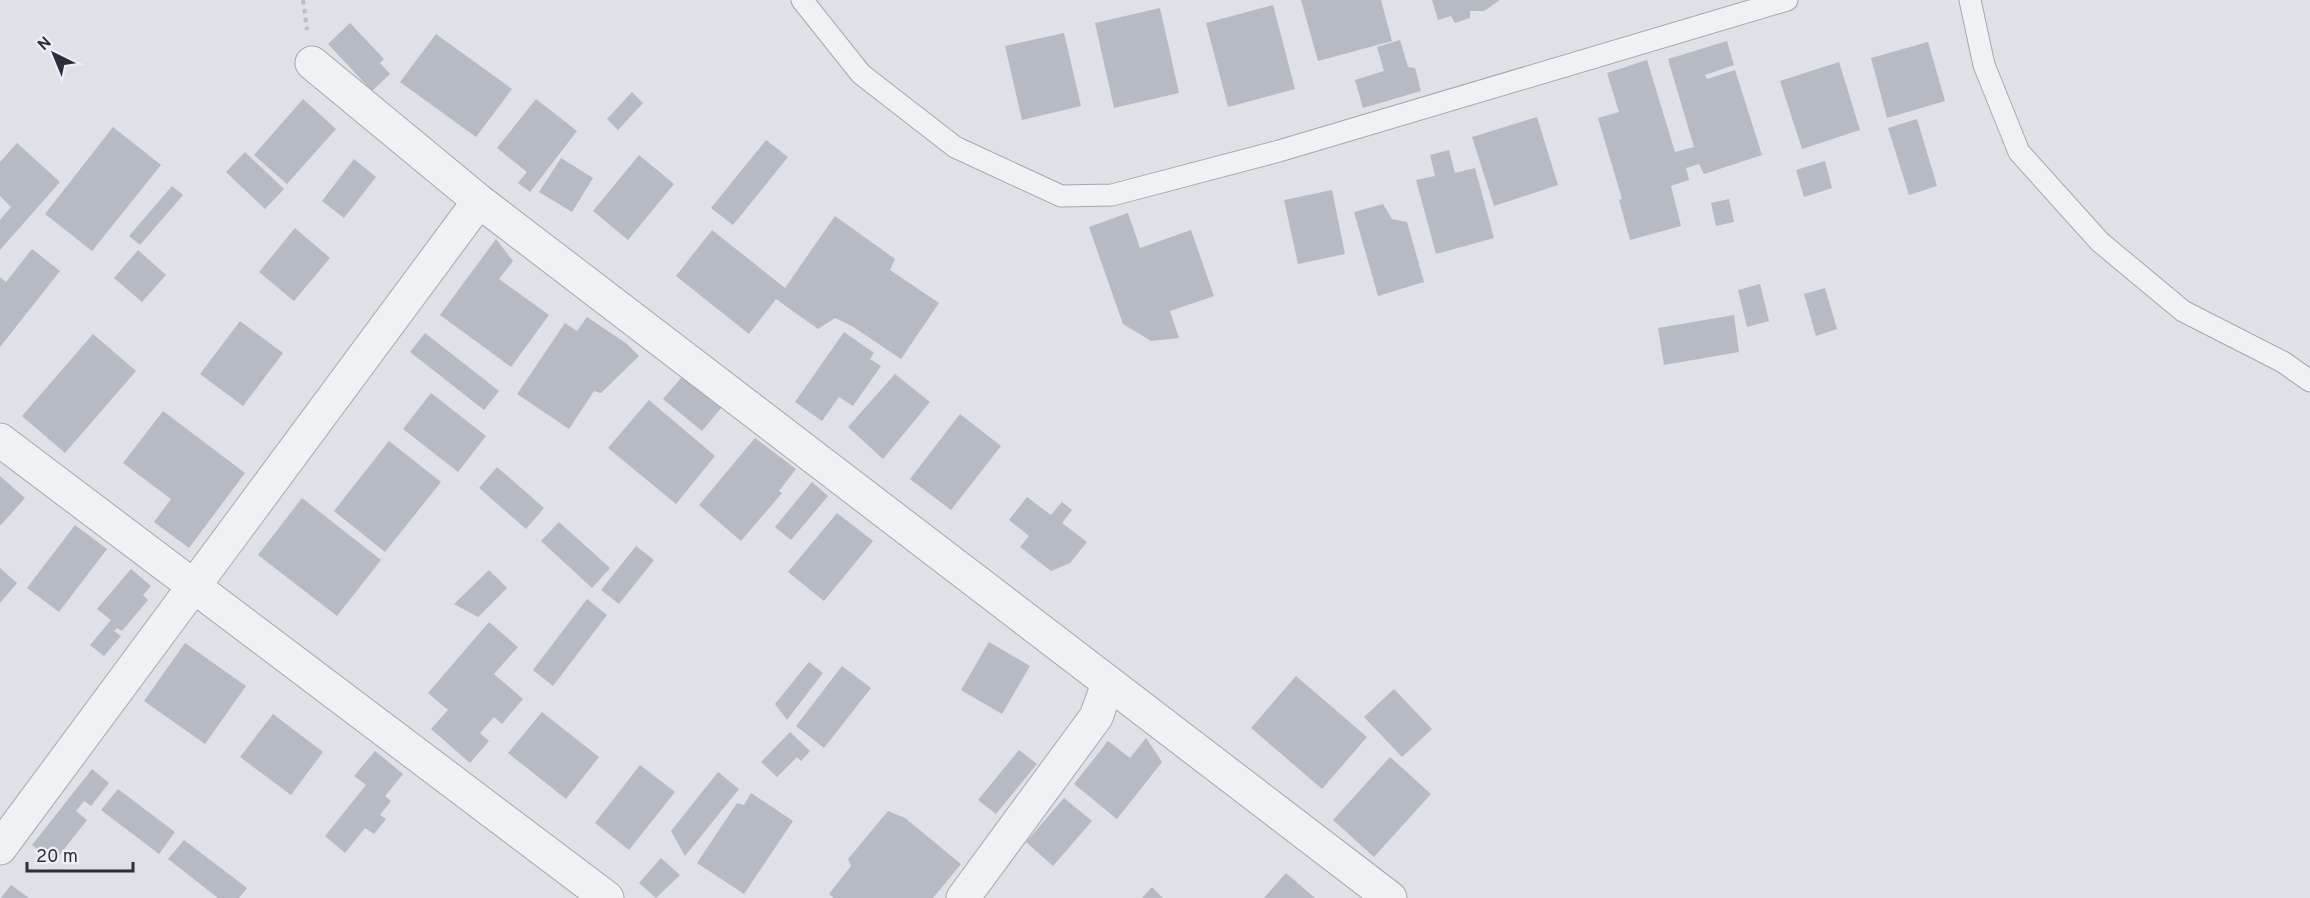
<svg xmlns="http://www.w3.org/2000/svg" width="2310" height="898" font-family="Overpass,sans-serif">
<rect width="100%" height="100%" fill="#dee1e6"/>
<path fill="#b6bac2" d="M1301 0H1381L1392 41 1318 61Z
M1432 0H1500L1484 11H1470V18L1455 23 1451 16 1438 20Z
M1273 5 1295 89 1228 107 1206 23Z
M1160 8 1179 93 1114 108 1095 23Z
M350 23 384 59 380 63 390 74 372 91 328 44Z
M1064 33 1081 106 1022 120 1005 46Z
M436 34 512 89 476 137 400 82Z
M1400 40 1408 67 1415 68 1421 91 1363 108 1355 80 1384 71 1377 47Z
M1727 41 1734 65 1705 75 1707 79 1735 70 1762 155 1704 174 1699 164 1686 168 1689 180 1671 186 1681 226 1630 240 1619 200 1622 199 1598 118 1619 112 1607 73 1647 60 1675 152 1694 147 1668 59Z
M1928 42 1945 101 1887 118 1871 58Z
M1839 62 1860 130 1802 149 1780 81Z
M632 92 643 103 618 130 607 119Z
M303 99 336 129 287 184 254 155Z
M536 99 577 131 530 192 518 183 527 172 497 148Z
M1537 117 1558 185 1494 206 1472 137Z
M1917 119 1937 186 1909 195 1888 128Z
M113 127 161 165 92 251 45 214Z
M766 140 788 157 733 225 711 208Z
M17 143 60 182 0 250V220L11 207 0 196V162Z
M1449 150 1455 173 1475 168 1494 238 1436 254 1416 180 1435 176 1430 155Z
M245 152 284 189 265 209 226 172Z
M639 155 674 184 628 240 593 211Z
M561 158 593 178 572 212 539 192Z
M354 159 376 177 344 218 322 201Z
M1825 161 1832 188 1804 197 1796 170Z
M172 186 183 195 140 245 129 236Z
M1332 190 1345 254 1298 264 1284 200Z
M1729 199 1734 222 1716 226 1711 203Z
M1383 204 1392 219 1407 222 1424 282 1378 296 1354 212Z
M1128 213 1140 248 1191 230 1214 296 1170 311 1179 338 1151 341 1123 324 1089 227Z
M835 216 895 259 890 270 939 303 901 359 852 326 835 318 818 329 776 299 749 334 676 276 712 230 785 288Z
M295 228 330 258 294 301 259 272Z
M496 239 513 261 499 279 549 315 511 367 440 315Z
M32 249 60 271 0 347V277L6 282Z
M138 250 166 275 142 302 114 278Z
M1760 284 1769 321 1747 327 1738 290Z
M1825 288 1837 329 1816 336 1804 294Z
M1734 315 1739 352 1664 365 1658 328Z
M587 317 627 344 639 356 601 393 594 391 569 429 517 394 565 323 577 331Z
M240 321 283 353 243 406 200 374Z
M844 332 874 353 870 359 881 366 853 406 839 397 822 421 795 402Z
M425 333 499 391 484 410 410 352Z
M93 334 136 371 65 453 22 416Z
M688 370 726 402 702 431 663 399Z
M895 374 930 402 883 459 848 427Z
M431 393 486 436 458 472 403 429Z
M649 400 715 456 676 504 608 448Z
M163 411 245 473 189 548 154 522 171 499 123 463Z
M960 414 1001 446 951 510 910 479Z
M755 438 796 469 779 491 782 493 741 541 699 505Z
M389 441 441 482 385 552 334 511Z
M497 467 544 508 526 529 479 488Z
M0 476 25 498 0 526Z
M812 482 828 496 791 540 775 527Z
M1027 497 1051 515 1062 502 1072 510 1062 523 1087 542 1070 563 1051 571 1020 547 1029 536 1009 520Z
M302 498 381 560 337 616 258 555Z
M837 513 873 541 824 601 788 572Z
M559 522 610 568 592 588 541 541Z
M75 525 107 549 59 612 27 588Z
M636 546 654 560 619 604 601 590Z
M0 568 17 583 0 603Z
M131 569 151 586 143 595 148 600 122 631 117 628 114 631 121 636 104 656 90 645 111 620 97 609Z
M489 570 507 588 478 617 454 604Z
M587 599 607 615 553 686 533 670Z
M489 622 518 647 494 674 523 699 502 724 494 717 480 733 489 741 470 763 431 729 448 710 428 693Z
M989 642 1030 666 1002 714 961 690Z
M185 643 246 686 205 744 144 701Z
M809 662 823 673 787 720 775 704Z
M842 666 871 688 824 748 796 726Z
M1296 676 1367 737 1322 789 1251 728Z
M1394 689 1432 729 1402 757 1364 717Z
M542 712 599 757 566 799 508 753Z
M273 714 323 752 291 795 240 757Z
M790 732 810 751 801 761 797 757 777 777 761 762Z
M1146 738 1162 762 1117 819 1074 784 1108 741 1130 758Z
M1019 750 1037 764 996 814 978 800Z
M375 751 403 774 385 796 391 801 380 815 386 819 374 834 365 828 345 853 325 836 366 785 354 776Z
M1390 757 1431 794 1374 857 1333 820Z
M640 765 675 792 629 850 595 823Z
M92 769 109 783 91 806 84 801 76 811 87 820 54 862 32 845Z
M718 772 739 789 685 856 671 831Z
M118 789 175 832 159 854 101 810Z
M751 793 793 821 744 894 697 863 737 803 744 805Z
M1064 798 1092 821 1053 866 1026 842Z
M888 811 905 818 961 864 933 898H834L829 894 851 866 848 859Z
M184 840 247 888 239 898H218L168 859Z
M661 858 680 875 656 898 639 883Z
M1286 873 1315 898H1264Z
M11 885 29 898H1Z
M1152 887 1163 898H1142Z"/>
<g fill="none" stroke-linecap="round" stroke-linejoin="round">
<g stroke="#a4a8af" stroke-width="23">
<path id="service" d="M802 0 861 74 955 147 1061 196 1112 195 1279 151 1787 0
M1970 0 1984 65 2019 152 2100 242 2183 311 2283 362 2310 381"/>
</g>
<g stroke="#a4a8af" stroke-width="35">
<path id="minor" d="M312 63 479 201 1390 898
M0 440 607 898
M0 848 479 201
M963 898 1096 717 1108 684"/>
</g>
<path stroke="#bcbfc5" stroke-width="4" stroke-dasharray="4.5 4.5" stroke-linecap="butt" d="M303 0 307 30"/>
<use href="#service" stroke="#f0f1f5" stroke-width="21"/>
<use href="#minor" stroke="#f0f1f5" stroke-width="33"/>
</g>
<g transform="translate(54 54) rotate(317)" stroke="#edeff4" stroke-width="4.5" paint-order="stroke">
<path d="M0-4.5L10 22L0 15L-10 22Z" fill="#292f3b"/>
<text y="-9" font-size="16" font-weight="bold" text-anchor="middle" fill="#292f3b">N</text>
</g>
<path d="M27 862v9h106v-9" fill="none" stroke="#292f3b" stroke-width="3"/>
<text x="36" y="862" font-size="18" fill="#292f3b" stroke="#edeff4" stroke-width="4.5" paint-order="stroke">20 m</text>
</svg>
